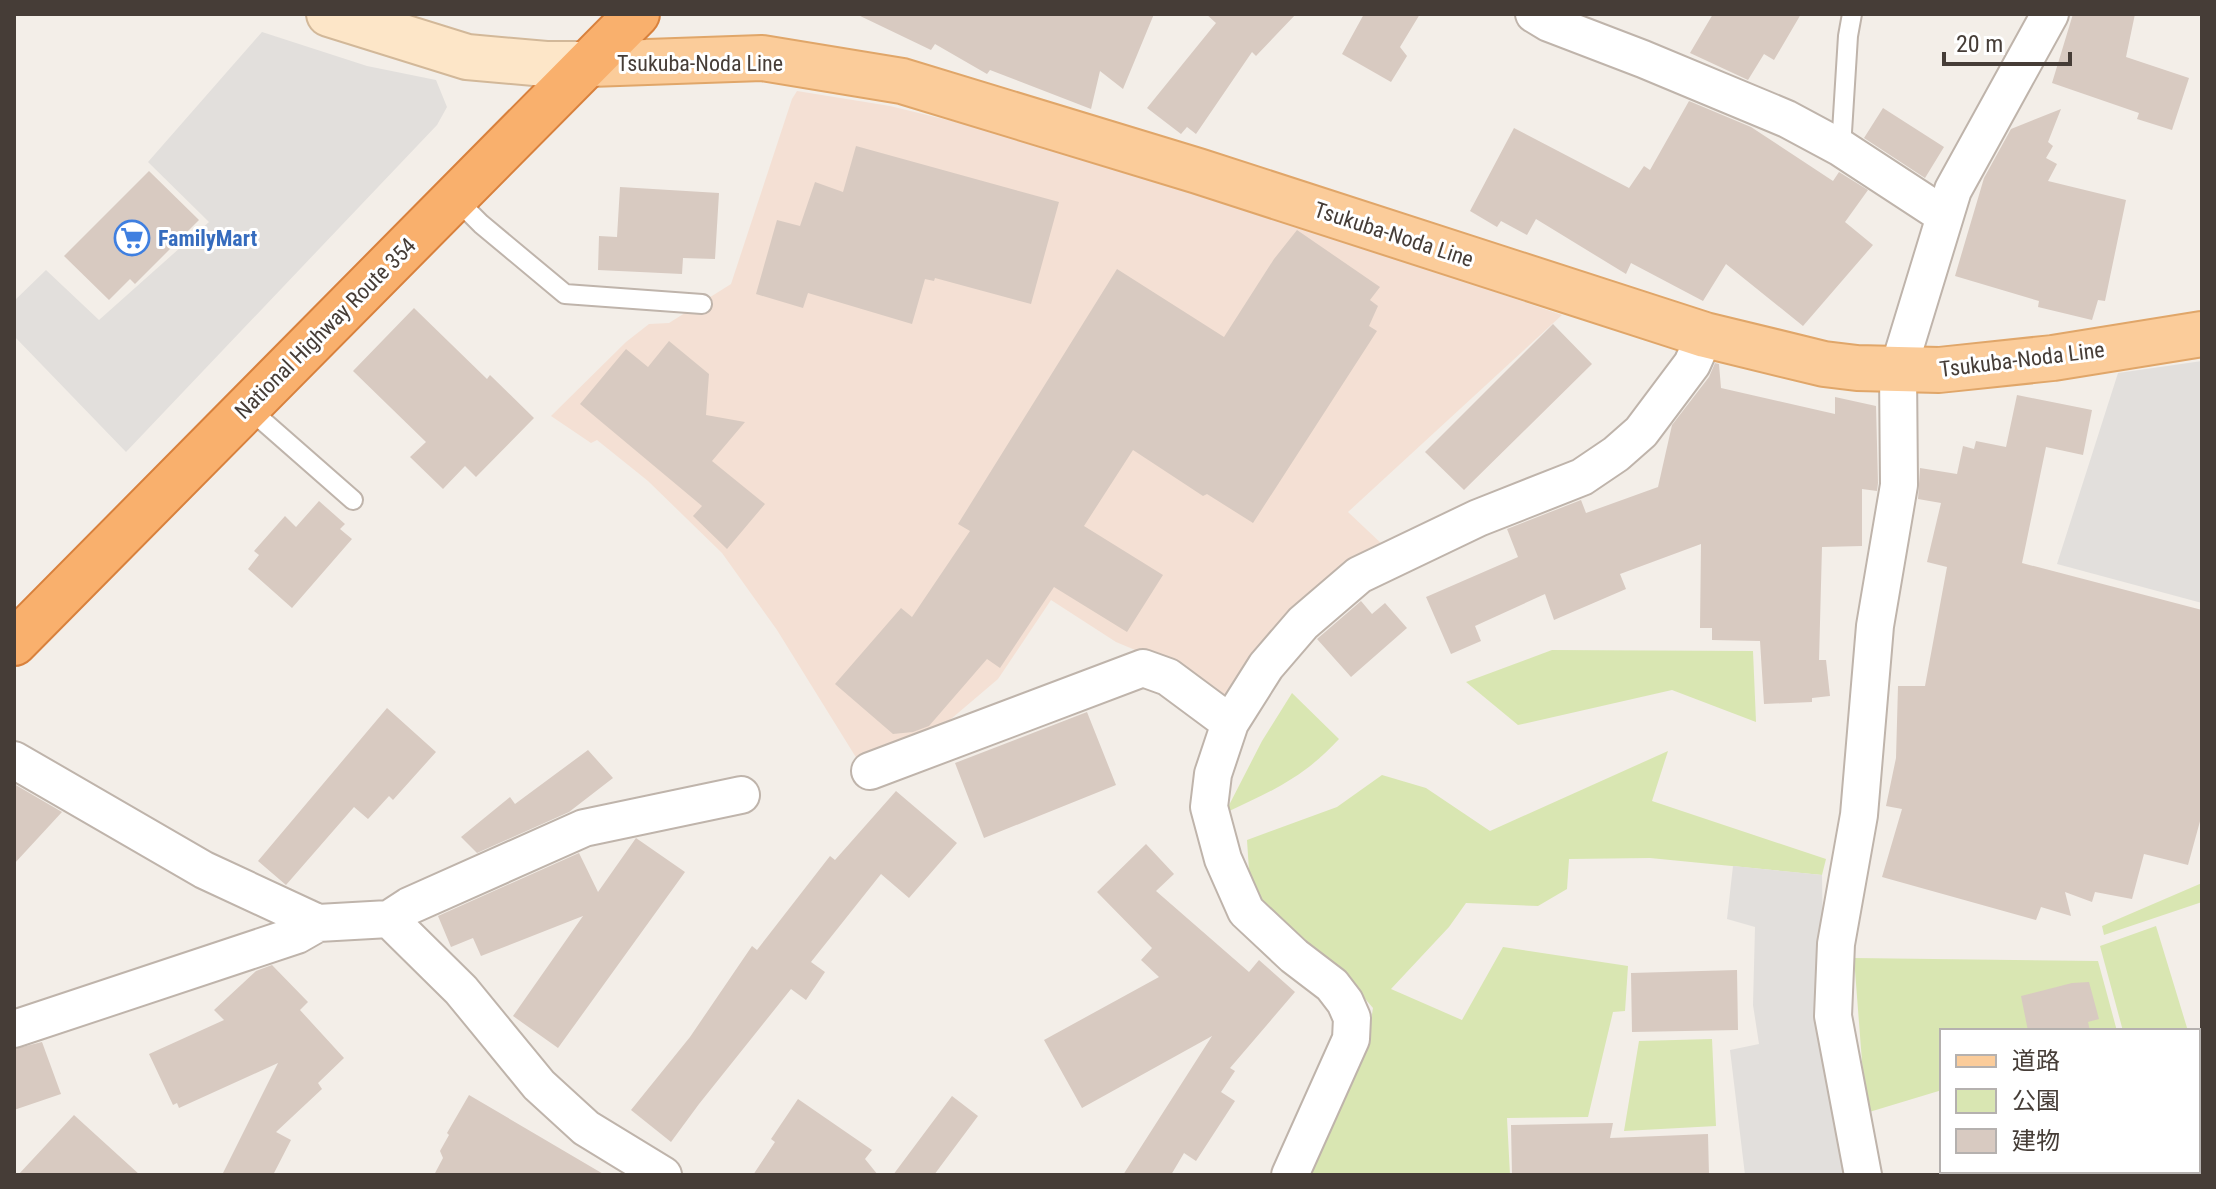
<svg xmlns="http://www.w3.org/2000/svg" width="2216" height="1189" font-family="'Roboto Condensed','Noto Sans JP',sans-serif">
<rect width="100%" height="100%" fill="#f3eee8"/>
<path fill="#f4e0d4" d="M797 91 890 106 1009 135 1420 266 1562 315 1348 512 1384 546 1228 700 1140 652 1116 642 1051 600 998 679 931 736 857 759 777 630 722 553 648 481 597 440 591 443 551 416 626 342 649 324 669 323 731 284 792 99Z"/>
<path fill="#d9e6b2" d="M1552 650 1753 651 1756 722 1672 690 1518 725 1466 682Z
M1292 693 1339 739C1303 778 1272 791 1225 813L1262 741Z
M1668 751 1652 801 1826 859 1822 875 1650 858 1569 859 1567 889 1538 906 1466 903 1449 927 1391 989 1462 1020 1503 947 1628 966 1625 1011 1613 1012 1588 1117 1507 1118 1510 1175H1304L1369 1034 1373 1008 1348 979 1266 909 1250 886 1247 840 1337 807 1382 775 1426 788 1490 831Z
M2202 883V902L2104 935 2102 926Z
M2156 926 2188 1031H2123L2100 946Z
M1854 958 2098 961 2117 1031H1942V1090L1866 1113Z
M1712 1039 1716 1126 1624 1131 1639 1041Z
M2016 1171H2121L2110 1175H2017Z"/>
<path fill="#e2dfdc" d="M262 32 367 66 436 80 447 107 437 125 126 452 14 336V301L46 270 99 320 209 222 148 162Z
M2202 361V603L2057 564 2118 373Z
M1733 866 1822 875 1824 1018 1848 1175H1745L1730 1050 1759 1044 1753 1005 1755 927 1727 919Z"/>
<path fill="#d8cac1" d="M856 14H1154L1123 89 1100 71 1091 109 990 70 987 74 935 44 931 50Z
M1206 14H1296L1256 56 1252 52 1196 134 1187 127 1181 134 1147 108 1216 23Z
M1364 14H1420L1400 47 1407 56 1391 82 1342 54Z
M1713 14H1801L1774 60 1764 54 1748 80 1690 53Z
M2073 14H2135L2126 57 2189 78 2172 130 2137 119 2139 113 2052 83Z
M1689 101 1751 127 1833 181 1839 172 1868 190 1845 222 1873 245 1803 326 1726 264 1703 301 1631 263 1626 274 1536 219 1527 235 1501 221 1497 227 1470 211 1514 128 1629 188 1644 166 1650 170Z
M1883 108 1944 147 1925 178 1864 138Z
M2061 109 2048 142 2053 146 2046 158 2057 164 2048 181 2126 200 2105 301 2098 300 2092 320 2038 307 2039 301 1955 276 1984 178 2011 129Z
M856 146 1059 202 1031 304 935 278 934 281 925 279 912 324 808 293 803 308 756 294 777 220 800 226 815 182 843 192Z
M149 171 199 220 135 284 130 279 109 300 64 256Z
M620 187 719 193 715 259 683 258 682 274 598 270 599 236 617 237Z
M1297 230 1380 287 1370 300 1378 306 1369 326 1377 331 1253 523 1207 494 1203 496 1133 450 1084 526 1163 575 1127 632 1054 587 1000 668 987 659 929 726 913 732 893 734 835 684 901 608 912 617 970 531 958 524 1117 269 1224 337 1274 259Z
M414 308 487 379 490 375 534 418 476 477 465 466 443 489 410 457 426 442 353 371Z
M1553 324 1592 364 1464 490 1425 452Z
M669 341 709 374 706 415 745 422 712 461 765 504 727 549 693 516 702 506 580 404 626 349 648 367Z
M1715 363 1719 364 1721 388 1835 414V397L1876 406 1878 483 1877 491 1862 489V546L1822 547 1819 660H1826L1830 696 1812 698V702L1764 704 1760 641 1712 640V628H1700L1701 544 1620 574 1626 589 1554 620 1545 594 1475 626 1481 641 1451 654 1426 597 1518 557 1507 529 1581 500 1586 513 1658 487 1672 425 1709 377Z
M2017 395 2092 410 2083 455 2046 447 2022 563 2202 610V814L2188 865 2144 854 2132 899 2095 892 2092 902 2065 892 2071 916 2041 907 2036 920 1882 877 1902 809 1886 806 1896 758 1898 686H1925L1947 567 1927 562 1941 503 1918 499 1920 468 1957 474 1963 446 1974 449 1976 441 2006 447Z
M319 501 345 524 340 529 352 539 292 608 248 569 259 555 254 551 285 516 296 527Z
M1361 601 1372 614 1385 603 1407 628 1351 677 1317 639Z
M387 708 436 752 393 800 389 796 368 819 354 807 286 885 258 861Z
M1087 712 1116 785 984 838 955 763Z
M588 750 613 778 569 812 477 853 461 837 510 797 515 804Z
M14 784 62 812 14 864Z
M896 791 957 843 909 898 881 874 811 962 825 972 806 1000 791 989 699 1104 671 1142 631 1110 690 1037 752 946 757 950 830 856 835 860Z
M636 838 685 872 558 1048 513 1016 583 916 481 956 473 938 451 947 438 916 579 853 598 892Z
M1146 844 1174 874 1156 891 1249 972 1259 960 1295 992 1230 1068 1235 1071 1221 1092 1235 1101 1196 1161 1184 1153 1171 1175H1123L1212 1036 1082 1108 1044 1040 1159 977 1141 960 1152 948 1097 892Z
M272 965 308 1002 300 1010 344 1058 318 1083 322 1089 276 1132 291 1140 273 1175H222L278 1063 179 1108 177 1103 173 1105 149 1054 224 1020 214 1010 256 971Z
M1737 970 1738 1030 1632 1032 1631 973Z
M2089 982 2099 1019 2088 1022 2090 1031H2028L2021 996 2072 983Z
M42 1042 61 1094 14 1110V1049Z
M469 1095 605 1175H434L443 1158 440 1151 449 1135 447 1133Z
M952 1096 978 1116 934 1175H893Z
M798 1099 872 1150 865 1159 878 1175H753L775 1142 771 1139Z
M74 1115 140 1175H18Z
M1613 1123 1610 1138 1708 1134 1709 1175H1512L1511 1125Z"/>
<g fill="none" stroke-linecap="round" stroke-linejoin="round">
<g stroke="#bfb4ab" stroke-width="22">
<path id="lane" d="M1841 148 1848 36 1852 14
M454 197 481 224 565 294 702 304
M247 407 353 500"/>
</g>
<g stroke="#bfb4ab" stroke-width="40">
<path id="street" d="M1534 14 1549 23 1643 59 1787 119 1841 148 1945 216
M14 760 204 870 318 923
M870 771 1143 668 1168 677 1230 723
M389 919 461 990 539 1085 586 1128 663 1175
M14 1029 297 935 318 923 389 919 409 906 584 828 741 795
M1290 1175 1351 1039 1352 1018 1345 1002 1332 985 1294 956 1246 911 1223 859 1209 807 1213 774 1230 723 1266 666 1303 623 1359 575 1478 518 1582 477 1616 454 1641 432 1692 364 1705 335
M1863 1175 1833 1016 1836 944 1859 815 1875 626 1899 485 1898 370 1953 190 2050 14
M2166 1175 2176 1171"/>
</g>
<g stroke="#d2b899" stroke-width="48">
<path id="secondary" d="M329 14 467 57 546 64H590"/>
</g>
<g stroke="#e0a669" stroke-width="48">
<path id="primary" d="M590 64 762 58 902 81 1198 171 1705 335 1824 364 1857 368 1939 370 2053 358 2202 334"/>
</g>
<g stroke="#d8813d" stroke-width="48">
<path id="highway" d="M14 643 637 14"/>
</g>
<use href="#lane" stroke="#fff" stroke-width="18"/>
<use href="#street" stroke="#fff" stroke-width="36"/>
<use href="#secondary" stroke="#fde6c8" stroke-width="44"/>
<use href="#primary" stroke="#fbcc9a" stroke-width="44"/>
<use href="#highway" stroke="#f9b06d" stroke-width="44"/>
</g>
<defs>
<g id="supermarket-ring" transform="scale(1.8)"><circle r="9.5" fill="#fff" stroke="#3f7fe0" stroke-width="1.5"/><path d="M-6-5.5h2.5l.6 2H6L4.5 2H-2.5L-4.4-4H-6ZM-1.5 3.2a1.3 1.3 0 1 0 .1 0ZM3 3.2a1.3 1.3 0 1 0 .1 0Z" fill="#3f7fe0"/></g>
</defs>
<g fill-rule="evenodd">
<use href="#supermarket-ring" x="132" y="238"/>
</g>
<g text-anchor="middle" stroke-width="6" stroke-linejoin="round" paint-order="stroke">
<g font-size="22" fill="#463d37" stroke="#fff">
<text x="700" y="71">Tsukuba-Noda Line</text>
<text transform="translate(1394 234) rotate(18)" y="8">Tsukuba-Noda Line</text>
<text transform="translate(325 328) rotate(-45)" y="8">National Highway Route 354</text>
<text transform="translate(2022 359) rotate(-7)" y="8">Tsukuba-Noda Line</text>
</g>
<g font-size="22" font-weight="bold" fill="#366cbe" stroke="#fff" text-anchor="start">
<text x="158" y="246">FamilyMart</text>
</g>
</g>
<rect width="2216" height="1189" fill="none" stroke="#463d37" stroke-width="32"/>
<rect x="1940" y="1029" width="260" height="144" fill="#ffffff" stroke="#b5b1af" stroke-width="2"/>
<rect x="1956" y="1055" width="40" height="12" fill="#fbcc9a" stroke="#b5b1af" stroke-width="2"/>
<text x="2012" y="1069" font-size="24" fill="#463d37">道路</text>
<rect x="1956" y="1089" width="40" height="24" fill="#d9e6b2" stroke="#b5b1af" stroke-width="2"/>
<text x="2012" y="1109" font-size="24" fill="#463d37">公園</text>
<rect x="1956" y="1129" width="40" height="24" fill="#d8cac1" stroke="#b5b1af" stroke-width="2"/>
<text x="2012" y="1149" font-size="24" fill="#463d37">建物</text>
<path d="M1944 52v12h126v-12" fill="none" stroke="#463d37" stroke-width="4"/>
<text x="1956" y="52" font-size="24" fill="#463d37" stroke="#ffffff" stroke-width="6" paint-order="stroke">20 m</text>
</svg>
